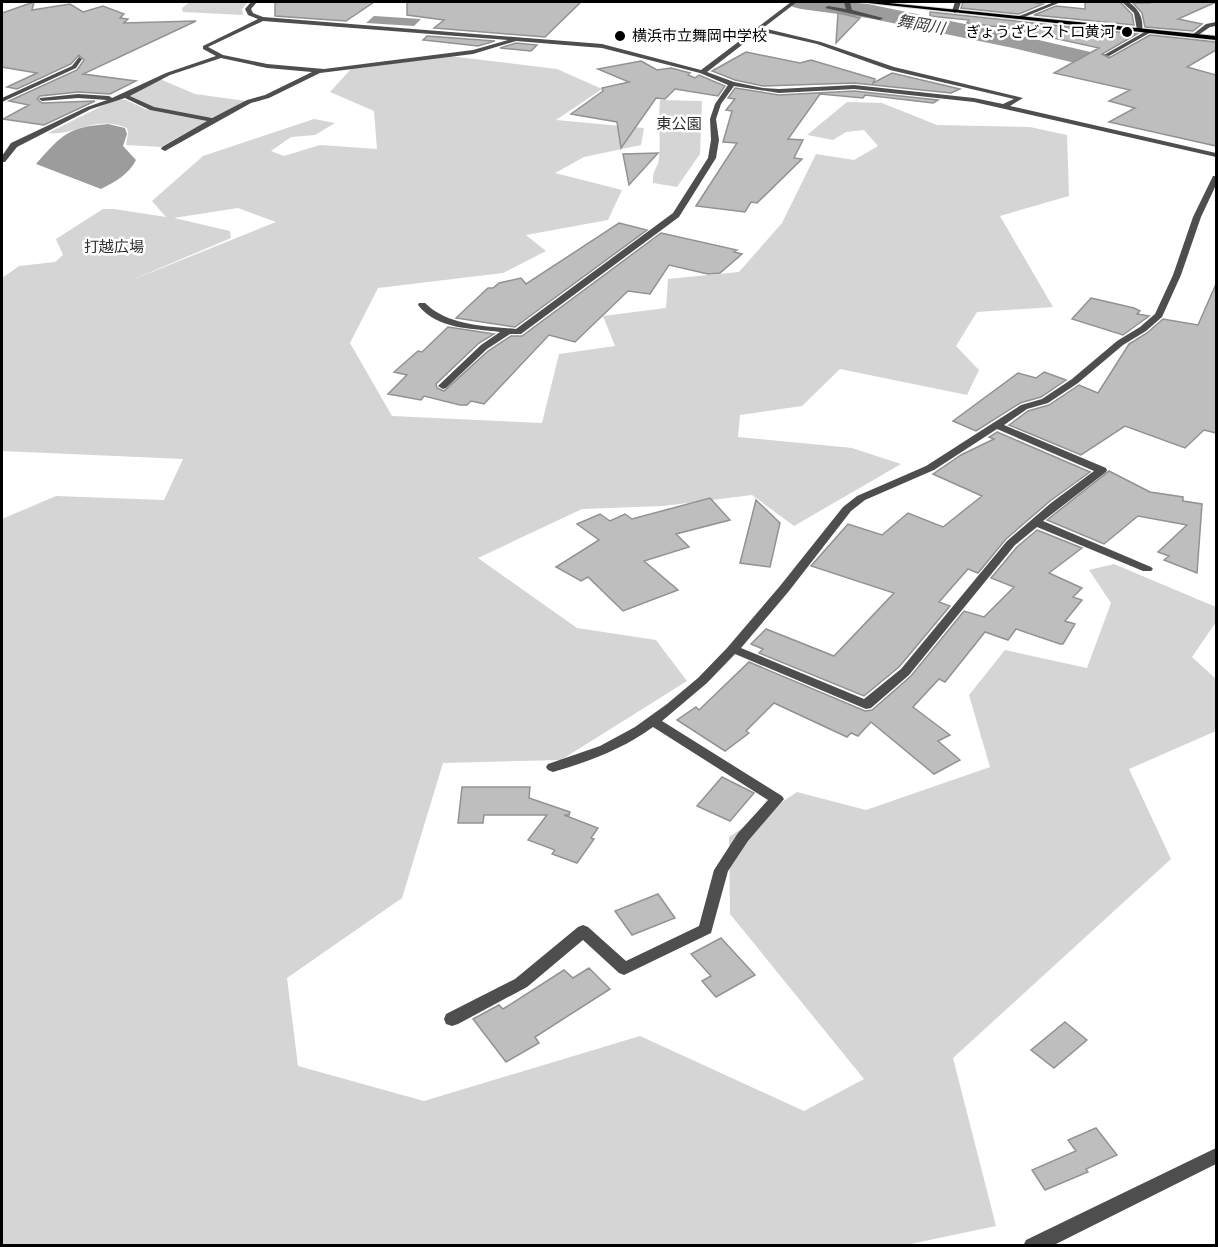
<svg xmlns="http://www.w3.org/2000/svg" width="1218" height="1247" font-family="Barlow,'Noto Sans JP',sans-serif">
<rect width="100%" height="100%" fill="#fff"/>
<path fill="#d5d5d5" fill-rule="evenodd" d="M190 2H248L242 9 243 15 183 12 182 8Z
M449 56 557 69 602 89 556 120 644 128 641 145 584 157 555 173 622 190 608 220 526 235 546 251 503 273 378 288 350 343 392 416 542 423 559 354 615 346 603 316 666 308 668 279 739 272 782 223 816 154 854 160 878 146 864 130 846 132 833 140 807 135 847 102 882 103 937 125 1030 127 1067 135 1069 196 1000 216 1053 307 977 312 956 346 979 370 967 395 840 369 802 406 740 415 738 437 852 448 901 464 794 526 752 495 663 506 582 509 478 558 577 628 656 640 687 681 561 760 443 763 402 898 287 978 298 1066 424 1101 640 1036 804 1111 864 1079 730 914 729 837 797 792 866 810 990 767 969 695 1005 650 1087 668 1111 603 1089 570 1114 564 1216 607V622L1192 657 1216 679V731L1129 769 1171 859 953 1058 996 1226 901 1246 2 1245V519L56 496 164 500 183 459 2 451V278L19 266 55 262 63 255 56 239 103 209H114L166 217 152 201 203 156 314 119 335 123 315 135 291 137 271 151 284 156 320 145 377 149 374 111 330 92 351 69ZM238 208 276 222 127 282 231 238 230 231 174 218Z
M160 79 195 94 246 101 211 118 151 107 131 96Z
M116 99 126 100 145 109 207 121 161 147 126 145 128 133 127 128C94 114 73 137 48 133Z
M660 100 702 101 700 154 677 187 653 183C652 168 659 168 659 157 661 139 658 120 660 100Z"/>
<path fill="#9c9c9c" d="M374 16 421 19 414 26 366 23Z
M108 124 125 128 127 134 123 146 136 160C129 174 115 182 101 189L36 164C62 135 67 127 108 124Z"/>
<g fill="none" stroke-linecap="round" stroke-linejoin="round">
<path fill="#9c9c9c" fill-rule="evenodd" d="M789 2H849L868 4 1013 34 1216 81V97L1013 48 868 18 801 9 793 7Z"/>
</g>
<path fill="#bebebe" stroke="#929292" stroke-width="1.5" d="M34 2 32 10 70 4 83 12 103 6 124 14 120 18 128 19 124 23 196 21 83 74 136 81 110 94 78 92 40 96 37 99 42 103 95 101 44 125 3 119 29 105 9 101 77 70 84 60 79 55 71 64 17 89 7 87 37 73 2 67V13Z
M275 2H374L346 21 275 16Z
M407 2H581L545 37 434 28 444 20 407 15Z
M963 2H1032L1043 4 1019 14 961 8Z
M1085 2H1120L1132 14 1134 25 1034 15 1056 6 1085 9Z
M1150 2H1216L1178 19 1202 24 1193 31 1145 27 1142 13 1133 3H1150Z
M930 12 1137 34 1102 54 1109 58 1150 35 1216 42V50L1187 67 1216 75V146L1109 122 1135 108 1109 101 1130 90 1054 73 1099 48 1008 28 967 23 969 20 930 16Z
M838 13 860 18 836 43Z
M427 36 495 41 478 46 423 40Z
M516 43 537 45 531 51 500 48Z
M746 52 800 63 811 60 875 79 873 83 892 73 960 89 951 93 854 83 763 86 735 80 712 71Z
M641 61 657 70 671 68 690 73 688 75 695 78 699 75 725 86 718 96 675 89 665 99 656 98 621 148 617 122 571 114 603 91 602 88 629 82 598 69Z
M735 88 779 95 854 91 938 100 933 103 865 95 863 98 820 94 788 139 803 140 794 158 802 159 757 203 751 202 745 212 696 206 737 143 723 142 732 111 726 110 735 99 728 98Z
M658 153 629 185 623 154Z
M619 223 647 230 515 327 456 318 488 288H493L499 283 521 278 526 284Z
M661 233 737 250 734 252 742 254 720 273 708 274 669 265 650 294 628 291 575 342 549 335 484 404 471 401 467 405H460L424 396 421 400 388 394 407 375 394 372 418 351 422 352 448 327 494 334 479 343 436 384 437 388 444 391 488 351 511 336H522Z
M1216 284V433L1204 430 1185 448 1125 426 1081 455 1009 425 1028 411 1049 405 1079 385 1098 393 1129 344 1147 333 1163 319 1198 325Z
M1091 298 1134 308 1140 311 1137 314 1149 316 1123 335 1072 319Z
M1044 372 1066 380 1041 397 1020 403 976 431 953 421 1018 373 1036 378Z
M997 432 1090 472 1050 501 1006 539 978 573 968 569 939 602 950 606 899 667 864 696 759 653 763 649 751 644 766 629 834 656 894 593 811 566 848 524 882 535 908 513 943 527 982 496 933 474 961 455 994 439 989 437Z
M1109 471 1150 492 1183 497V501L1202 504 1197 573 1164 560 1169 556 1158 552 1187 525 1138 516 1104 544 1047 520Z
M710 498 730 520 676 534 689 547 644 561 678 590 623 611 588 577 581 581 556 567 599 540 577 524 600 514 610 521 625 514 632 519Z
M756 500 780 523 770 567 740 563Z
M1037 530 1082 548 1049 573 1082 588 1073 597 1082 600 1065 621 1075 624 1063 644H1060L1016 629 1008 640 985 632 945 682 939 679 913 707 950 735 938 741 960 760 934 774 871 722 858 736 851 733 847 737 774 703 746 731 749 733 725 751 677 720 696 707 699 710 749 662 865 711 872 710 911 676 964 611 984 617 1014 587 991 578 1017 547Z
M722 777 754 793 730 821 697 806Z
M462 787H530L529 798 570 812 569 815H564L598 828 591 838 594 839 577 863 552 854 555 850 528 840 547 815H484L483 823H458Z
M658 894 675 918 632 935 615 911Z
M721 938 755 975 716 997 702 981 711 976 691 954Z
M589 968 610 989 535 1037 539 1043 506 1062 473 1019 499 1005 503 1009 564 970 573 978Z
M1065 1022 1087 1040 1054 1068 1031 1050Z
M1096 1128 1117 1155 1086 1169 1088 1172 1045 1190 1032 1170 1076 1151 1068 1140Z"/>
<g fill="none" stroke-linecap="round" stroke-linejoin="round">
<g stroke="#dbdbdb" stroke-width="2">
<path id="primary" d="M859 2H879L1216 36V40Z"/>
</g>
<path fill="#4e4e4e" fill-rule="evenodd" d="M251 2H257L251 9 253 13 263 17 602 44 701 70 791 2H797L763 28 821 42 894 67 1023 98 1010 106 1216 153V157L974 102 854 89 779 93 734 86 721 104 716 119 719 140 716 158 679 217 521 334H510L487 349 446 388 443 389 438 386 440 384 481 345 500 332C471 328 438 330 418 305L419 303H425C448 326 486 326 516 329L673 213 708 158 711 140 710 119 715 104 728 85 700 73 602 48 516 41 473 54 320 73 269 98 251 103 165 151 161 149 162 147 207 121 150 110 125 98 91 109 17 147 5 162H2V156L11 143 87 107 107 100 78 98 42 101 39 99 40 98 78 94 109 96 112 98 166 73 216 56 203 49V46L258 19 248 15 245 9ZM263 21 508 40 473 50 324 69 267 64 223 55 208 47ZM760 31 817 44 890 70 1014 99 1003 104 974 98 854 85 779 89 763 88 734 82 707 72ZM221 58 267 68 312 72 265 95 247 100 212 118 154 107 130 96 170 75Z
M844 2H850L852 10 883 18 880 20 825 8 828 6 846 9Z
M955 2H961L958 11 955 13 952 11Z
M1054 2H1061L1022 18 1017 17Z
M1122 2H1128C1139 8 1144 19 1142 31L1137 30 1134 13Z
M1216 22V26L1210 27 1197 36 1192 35 1206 24Z
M1148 30 1153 31 1109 56 1104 55Z
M79 57 82 59 76 68 2 102V98L72 66Z
M1213 176H1216V185L1201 217 1181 275 1162 317 1146 331 1123 345 1078 383 1048 403 1027 409 1004 425 1106 468 1107 470 1106 472 1043 521 1151 567 1153 569 1151 571H1143L1037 527 1015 545 909 675 871 708 866 709 735 654 707 683 662 721 782 796 784 799 748 841 728 871 711 933 624 975 619 973 583 940 527 987 458 1024 452 1026 446 1024 444 1019 446 1014 515 979 578 927 583 925 588 927 626 961 699 926 714 870 738 833 768 800 653 727C623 749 588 762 553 772L548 770 546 767 548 764 600 746 635 727 667 704 698 678 727 648 780 586 843 507 857 496 926 466 1021 405 1042 399 1072 379 1117 341 1140 327 1155 314 1173 275 1193 217ZM997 429 1094 471 1051 503 1007 541 901 669 864 699 741 648 789 591 851 511 865 500 934 470Z"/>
<path fill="#4e4e4e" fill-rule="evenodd" d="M1216 1148V1164L1052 1246H1023L1026 1240Z"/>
<use href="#primary" fill="#000" fill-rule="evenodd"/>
</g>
<g fill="#000" stroke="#fff" stroke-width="2">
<circle cx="1127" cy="32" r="6"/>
<circle cx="620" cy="36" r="6"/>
</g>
<g text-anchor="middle" stroke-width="5" stroke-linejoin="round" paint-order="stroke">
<g font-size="15" fill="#000" stroke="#fff" text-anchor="end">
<text x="1115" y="37">ぎょうざビストロ黄河</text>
<text x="632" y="41" text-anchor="start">横浜市立舞岡中学校</text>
</g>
<g font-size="15" fill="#2c2c2c" stroke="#fff">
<text x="679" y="129">東公園</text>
<text x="114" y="252">打越広場</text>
</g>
<g font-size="16" font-style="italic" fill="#3d3d3d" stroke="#fff">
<text transform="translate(921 24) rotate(10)" y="6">舞岡川</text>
</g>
</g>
<rect width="1218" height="1247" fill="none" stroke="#000000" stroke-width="6"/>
</svg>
